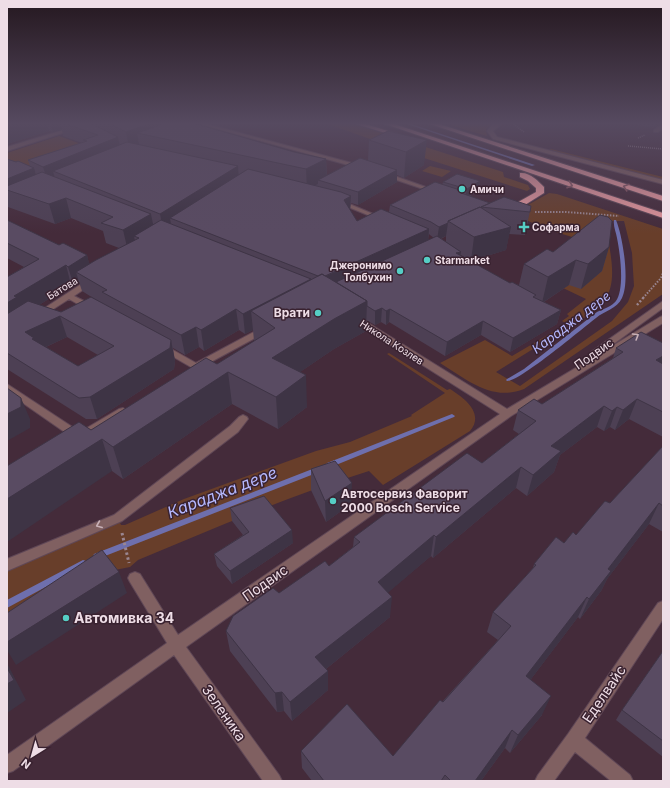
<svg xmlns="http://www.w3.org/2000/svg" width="670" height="788" font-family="Inter,sans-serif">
<rect width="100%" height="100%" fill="#442b3a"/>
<path fill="#683e2a" d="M325 123H351L503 172 504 177 528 185 530 189 527 191 424 158Z
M459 123H494L486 129 487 136 450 125Z
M59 136 97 150 34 171 7 160V153Z
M551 149 663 177V180L550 150Z
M430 166 451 171 442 177 422 171Z
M549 193 557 194 663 229V294L524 389C492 402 466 379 440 363L485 340 512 356 563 326 567 328 496 372 520 386 612 321 628 302 634 286 633 270 632 253 624 221H606C607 245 621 281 603 302 595 312 582 319 571 326L562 321 569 316 567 314 586 299 563 288 582 240 546 229 524 219 519 210Z
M389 353 447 390 450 389C464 398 485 413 470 431L383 485 369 471C290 496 214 528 138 560L130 567 110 571 7 642V565L118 518 121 525H125L184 499 316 451 350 442 412 416 411 415 445 393 387 354Z"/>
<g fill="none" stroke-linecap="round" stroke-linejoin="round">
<path fill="#6e6fad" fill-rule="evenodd" d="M404 123H408L535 165 532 166Z
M614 220H616C623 237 630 282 622 298 617 309 604 311 596 318 583 328 519 382 507 381L506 380 507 379 524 369 597 312C604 309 612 306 616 301 625 288 620 253 617 238 616 232 613 226 614 220Z
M452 414 455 416 454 417 331 467H327L326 465 327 463Z
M315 468H319L320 470 319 472 100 558 97 559 94 558 93 556 94 554Z
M83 560 86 561 87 563 86 565 7 608V600Z"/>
<g stroke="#5f4756" stroke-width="2">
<path id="minor" d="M203 123 363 166 364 167 359 168 203 125Z
M496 123H503L493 131 497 137 663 180V184L493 139 487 131 491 126Z
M663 123V128L658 132H654V130Z
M73 127 78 128 7 151V147Z
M382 173H386L440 192 435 193 382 175Z
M336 200H340L385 219 380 220 336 202Z
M89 279H95L96 281 74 296 94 306 95 308 94 310H88L69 299 41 317H35L34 315Z
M663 301V308L601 353 660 317 663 316V323L511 416 186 647 279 775 282 781H263L174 655 13 771 7 773V755L167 643 130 582 128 578 130 574 135 572 140 574 178 635 500 414 351 320 350 318 351 316H357L507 409 599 354H593L591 352Z
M265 326 269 329 268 331 196 370 158 348 163 345 166 346 196 363Z
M7 384 80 432 119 409 123 408 128 411 127 413 80 441 76 440 7 392Z
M243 415 247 417 248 419 238 432 122 521 7 571V559L114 515 230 426 239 417Z
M663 601V619L585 738 630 775 633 781H611L575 752 554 781H535L538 775 568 734 658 603Z"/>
</g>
<g stroke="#5f4756" stroke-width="2">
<path id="highway" d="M353 123H362L398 134 395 136Z
M382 123H391L663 213V218Z
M427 123H436L663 196V201Z
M520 173C530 172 538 181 544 187V193L512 213H506V209L536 192V188L528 181 520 177Z"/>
</g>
<path stroke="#9a8691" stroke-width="1.5" stroke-dasharray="1 1" stroke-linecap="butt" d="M512 123 524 132
M638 138 645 135
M628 146 663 149"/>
<path stroke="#9a8691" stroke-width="2" stroke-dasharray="1.5 1.5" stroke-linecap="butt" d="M535 212H566L619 216
M643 298 661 278 663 273"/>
<path stroke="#9a8691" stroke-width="2.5" stroke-dasharray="2 2" stroke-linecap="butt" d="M637 305 644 297"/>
<path stroke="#9a8691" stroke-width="3" stroke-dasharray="2.5 2.5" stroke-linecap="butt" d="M122 533 129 563"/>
<use href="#minor" fill="#806061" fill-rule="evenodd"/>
<use href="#highway" fill="#e7989e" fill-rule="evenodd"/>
</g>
<path fill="#4d4054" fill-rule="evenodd" d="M7 123H199H198V125L294 152 326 159 327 175 368 160 369 140 388 131 424 165 404 178 397 175V182L358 205 351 203 350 210 357 221 389 212 390 205 442 185 443 182 480 181 479 190 470 196 490 203 531 206 525 235 509 234 506 250 471 261 461 255 460 256 510 283 519 285 524 264 553 252 609 247 602 271 581 289 569 285 544 302 561 310 557 324 510 352 481 335 445 356 389 322 386 325 381 322 375 325 366 320V331L334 349 300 372 307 407 278 429 232 404 123 479 112 471 91 430 217 364 254 341 253 330 245 334 239 330 204 351 199 347 185 355 173 348 175 361 174 369 97 419H86L7 369V277L24 267 7 258V220L59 245 87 255 89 264 119 248 106 243 103 231 71 218 55 224 8 207 7 204V159L30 166 28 160 82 143 63 136 62 130 53 132 49 131 7 144ZM429 234 430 235 434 238 428 240ZM446 236V242L441 239ZM79 282 82 291 98 301 61 312 39 305 71 285 74 286ZM67 337 98 355 78 366 46 347Z
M628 123H661L654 128Z
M663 343V437L629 419 615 430 610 427 604 431 597 427 560 455 554 472 527 496 516 488 433 558 431 556 388 592 390 617 326 669 328 671V690L292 721 284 711 277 712 230 651 226 631 279 593 329 566 353 547 354 537 482 463 519 434 513 430 518 410 542 404 613 358 616 348Z
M663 446V532L649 524 607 579 601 591 580 619 578 617 531 679 542 715 510 753 505 748 481 781H312L302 768 301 751 393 756 498 640 487 632 493 612 533 568 534 564 564 543 576 535 610 503Z
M311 469 351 504 326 522 311 490Z
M230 508 293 543 232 584 217 566 214 554 243 535 232 521Z
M663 651V757L616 720 622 710Z"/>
<path fill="#3e3445" d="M16 123H47L49 131 7 144V125Z
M50 123H60L62 130 53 132Z
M151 123H199H198V130L137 133 139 145 129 148 126 132Z
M656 123H661L654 128Z
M118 137 121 152 53 171 55 179 48 182 43 167Z
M427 140 424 165 404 178 406 152Z
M326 159 327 179 318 180V184L307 189 306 169Z
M238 166 239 181 170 218 171 224 163 229 160 214Z
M34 168 39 186 7 190V179Z
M397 170V182L358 205V192Z
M480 181 479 190 465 198 467 189Z
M351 196 350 210 344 200Z
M66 198 71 218 55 224 49 204Z
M151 214 155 234 139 238 134 236 136 246 128 251 123 230Z
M448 223 446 236 437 240 439 227Z
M511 227 506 250 471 261 474 237Z
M429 229 428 244 335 287 322 278Z
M609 247 602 271 581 289 588 264Z
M461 252 459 265 456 253Z
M87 255 92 274 76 272 79 282 74 286 68 267Z
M576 260 569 285 542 303 548 277Z
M66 265 71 285 23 315 7 328V303L14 296Z
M311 279 251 311 253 330 245 334 243 314Z
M367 301 366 331 334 349 275 389 272 358 334 319Z
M382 308 381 322 375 325V311Z
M236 309 239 330 204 351 201 330Z
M390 309 389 322 386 325V311Z
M561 310 557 324 510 352 513 338Z
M60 316 67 337 39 350 25 332Z
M483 321 481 335 445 356 447 342Z
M196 327 199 347 185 355 181 335Z
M171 340 175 361 174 369 97 419 90 397Z
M663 356V370L656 360Z
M228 372 232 404 123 479 113 447Z
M306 375 307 407 278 429 276 397Z
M21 398 30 419V428L7 441V414Z
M637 399 629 419 615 430 623 410Z
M604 406 597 427 560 455 554 472 527 496 533 475 551 446Z
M617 407 610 427 604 431 612 411Z
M102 439 112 471 7 542V499Z
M521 467 516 488 433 558 436 537Z
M352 483 351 504 326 522 325 501Z
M659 503 649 524 607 579 601 591 580 619 589 599 608 569Z
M292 530 293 543 232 584 230 571Z
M434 535 431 556 376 603 378 582Z
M119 572 127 593 16 665 7 650V642Z
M392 597 390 617 316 677 315 657Z
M587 597 578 617 519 695 526 676Z
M7 663 26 700 7 713Z
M328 671V690L292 721 290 702Z
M282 692 284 711 277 712 275 693Z
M551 696 542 715 510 753 518 735Z
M512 730 505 748 481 781H475Z"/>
<path fill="#594b62" stroke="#3e3445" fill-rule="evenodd" d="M7 123H16L7 125Z
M63 123H90L118 137 43 167 28 160 87 141 83 140 98 135Z
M108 123H151L126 132Z
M166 123H193L294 152 326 159 306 169 137 133Z
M388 131 427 140 406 152 369 140Z
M127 142 238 166 160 214 53 171Z
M360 158 397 170 358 192 318 180Z
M7 159 16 162 18 161 34 168 7 179Z
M248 169 341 192 351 196 344 200 357 221 381 209 429 229 325 276 322 274 318 276 170 218Z
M42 172 151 214 123 230 101 223 113 217 66 198 49 204 7 190V186Z
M457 174 480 181 467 189 443 182Z
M435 182 463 191 461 193 490 203 481 207V208L480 207 448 221V223L439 227 431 222 390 205Z
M504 197 531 206 530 212 481 207Z
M480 207 511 227 474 237 448 221Z
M600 215 608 217 612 221 609 247 588 264 576 260 548 277 524 264 547 249 553 252Z
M7 220 59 245 63 243 87 255 68 267 66 265 14 296 17 297 7 303V277L39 259 7 243Z
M161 220 311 279 243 314 236 309 201 330 196 327 181 335 102 292 107 290 76 272 96 260 139 238 134 236Z
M437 236 461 252 456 253 510 283 512 282 536 295 533 297 561 310 513 338 483 321 447 342 390 309 386 311 382 308 375 311 367 306V301L336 282Z
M322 274 367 301 334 319 272 358 306 375 276 397 228 372 113 447 102 439 7 499V466L79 422 91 430 206 358 217 364 275 328 251 311Z
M91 297 171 340 170 348 90 397 79 398 7 353V314L28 301 61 312ZM60 316 114 346 78 366 32 339 34 338 25 332Z
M641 332 663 343V356L656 360 663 364V412L637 399 623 410 617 407 612 411 604 406 551 446 561 451 533 475 521 467 436 537 434 535 378 582 392 597 315 657 328 671 290 702 282 692 275 693 226 631 233 616 273 588 279 593 325 561 329 566 360 542 354 537 467 453 482 463 536 421 518 410 534 399 542 404 623 352 616 348Z
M7 388 21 398V407L7 414Z
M663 446V506L659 503 608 569 611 571 589 599 587 597 526 676 551 696 518 735 512 730 475 781H451L445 775 441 781H324L301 751 347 704 393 756 440 700 443 702 511 626 493 612 536 565 534 564 556 537 564 543 573 532 576 535 605 501 610 503Z
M335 461 352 483 325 501 311 469Z
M264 496 292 530 230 571 214 554 249 532 230 508Z
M102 550 119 572 7 642V613Z
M663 651V741L622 710Z
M7 668 14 680 7 684Z"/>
<defs><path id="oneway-chevron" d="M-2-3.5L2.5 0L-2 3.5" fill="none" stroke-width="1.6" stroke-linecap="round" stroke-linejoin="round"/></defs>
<g stroke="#875762">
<use href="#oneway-chevron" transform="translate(570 185) rotate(19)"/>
<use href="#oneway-chevron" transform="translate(626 187) rotate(-162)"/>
</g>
<g stroke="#c8b1b7">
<use href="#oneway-chevron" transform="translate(636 336) rotate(-31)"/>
<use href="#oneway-chevron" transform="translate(99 525) rotate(158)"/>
</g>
<linearGradient id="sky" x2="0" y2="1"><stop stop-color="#251820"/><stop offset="0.53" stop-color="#564a60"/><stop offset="1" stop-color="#564a60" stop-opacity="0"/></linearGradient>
<rect width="670" height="233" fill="url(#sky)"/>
<g fill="#55cec5" stroke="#392230" stroke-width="1.5">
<circle cx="462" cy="189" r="4"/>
<path d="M522 221h4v4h4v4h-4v4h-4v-4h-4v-4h4z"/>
<circle cx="427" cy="260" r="4"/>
<circle cx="400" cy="271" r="4"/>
<circle cx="318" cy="313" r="4"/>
<circle cx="333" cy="501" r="4"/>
<circle cx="66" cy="618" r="4"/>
</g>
<g text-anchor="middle" stroke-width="3" stroke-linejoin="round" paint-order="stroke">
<g font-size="10" font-weight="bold" fill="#eedde6" stroke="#392230" text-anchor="start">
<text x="470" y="193">Амичи</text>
<text x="532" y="231">Софарма</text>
<text x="435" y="264">Starmarket</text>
<text x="392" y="269" text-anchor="end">Джеронимо<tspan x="392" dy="12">Толбухин</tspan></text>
</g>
<g font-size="10" fill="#eedde6" stroke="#392230">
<text transform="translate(62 288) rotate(-32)" y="4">Батова</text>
<text transform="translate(392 342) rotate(33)" y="4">Никола Козлев</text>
</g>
<g font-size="12" font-weight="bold" fill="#eedde6" stroke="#392230" text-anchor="end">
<text x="310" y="317">Врати</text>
<text x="341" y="498" text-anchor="start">Автосервиз Фаворит<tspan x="341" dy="14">2000 Bosch Service</tspan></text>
</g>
<g font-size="12" fill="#eedde6" stroke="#392230">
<text transform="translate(594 354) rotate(-35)" y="4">Подвис</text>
</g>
<g font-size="13" font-style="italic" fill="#b5b8fe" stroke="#392230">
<text transform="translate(571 322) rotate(-37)" y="5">Караджа дере</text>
</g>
<g font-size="14" fill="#eedde6" stroke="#392230">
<text transform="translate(265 583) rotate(-35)" y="5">Подвис</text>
<text transform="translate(604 694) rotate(-56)" y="5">Еделвайс</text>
<text transform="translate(224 713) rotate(55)" y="5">Зеленика</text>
</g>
<g font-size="14" font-weight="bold" fill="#eedde6" stroke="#392230" text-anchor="start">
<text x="74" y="623">Автомивка 34</text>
</g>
<g font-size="16" font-style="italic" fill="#b5b8fe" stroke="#392230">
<text transform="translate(222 492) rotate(-21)" y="6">Караджа дере</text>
</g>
</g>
<rect width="670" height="788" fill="none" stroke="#eedde6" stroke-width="16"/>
<g transform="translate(32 756) rotate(217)" stroke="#392230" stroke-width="3" paint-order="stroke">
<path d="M0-3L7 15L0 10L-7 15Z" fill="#eedde6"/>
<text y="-6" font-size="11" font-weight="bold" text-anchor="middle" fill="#eedde6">N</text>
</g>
</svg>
